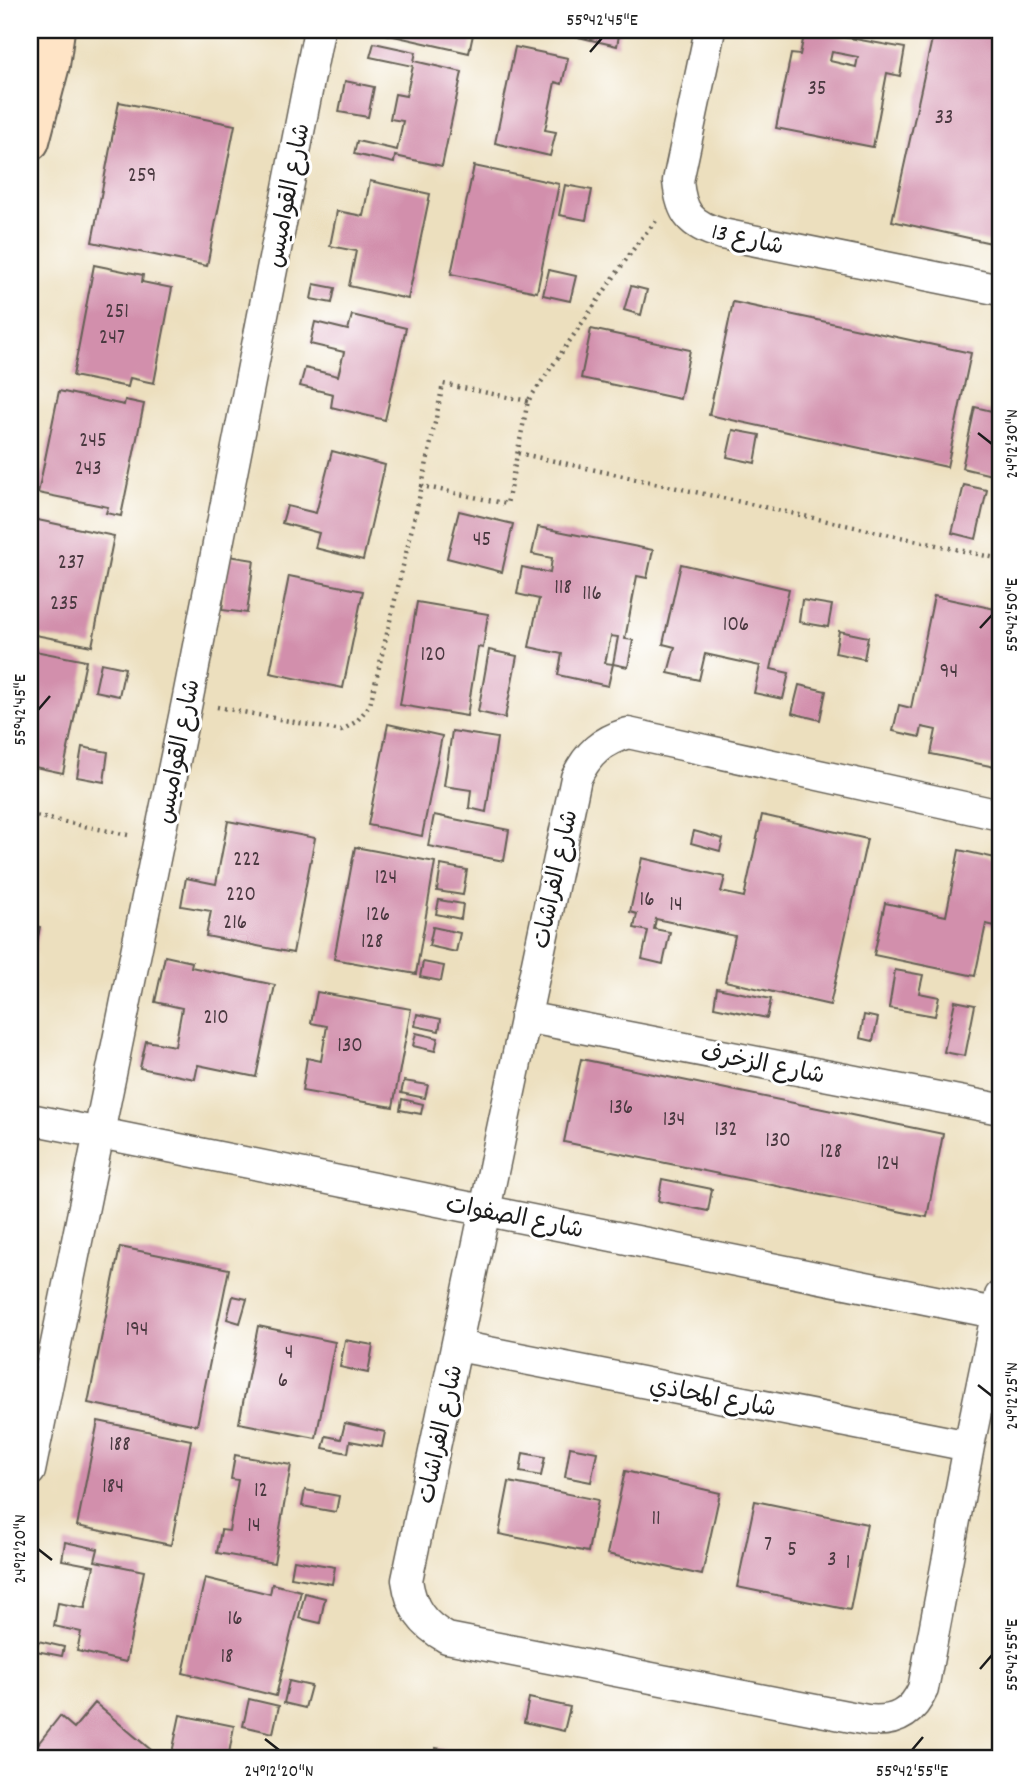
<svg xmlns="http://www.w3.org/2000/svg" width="1030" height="1789" font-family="Dekko,'Playpen Sans Arabic',sans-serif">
<rect width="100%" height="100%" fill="#fff"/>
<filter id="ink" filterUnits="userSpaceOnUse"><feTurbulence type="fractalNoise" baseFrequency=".0143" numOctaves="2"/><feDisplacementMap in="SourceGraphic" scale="14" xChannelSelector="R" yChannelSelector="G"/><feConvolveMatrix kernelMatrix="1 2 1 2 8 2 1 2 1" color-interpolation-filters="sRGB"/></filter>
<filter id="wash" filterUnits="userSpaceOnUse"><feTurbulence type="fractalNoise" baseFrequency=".00686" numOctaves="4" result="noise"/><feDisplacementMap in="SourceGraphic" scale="28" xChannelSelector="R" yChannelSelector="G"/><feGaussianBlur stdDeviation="1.57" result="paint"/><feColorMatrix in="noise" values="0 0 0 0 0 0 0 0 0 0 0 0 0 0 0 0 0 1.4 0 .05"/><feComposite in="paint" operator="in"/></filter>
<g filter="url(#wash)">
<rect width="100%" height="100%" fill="#ecdfbe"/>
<g id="blocks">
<path fill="#d28fac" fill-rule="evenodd" d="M367 30H474L469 53Z
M548 30H620L617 46Z
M805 30 905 48 900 76 887 73 873 147 776 128 791 54 800 55ZM832 52 858 57 856 67 830 61Z
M934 30H1000V245L892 221Z
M374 43 416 52 414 61 462 72 442 166 395 156 394 163 354 154 357 141 397 150 403 121 390 119 395 94 406 96 413 66 370 57Z
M515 47 568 58 562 84 555 82 545 130 556 132 550 156 495 143Z
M345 81 374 87 368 117 339 112Z
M119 102 235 125 207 266 92 242Z
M474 166 559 184 537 292 451 274Z
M370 181 430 194 408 299 349 286 356 251 330 246 337 211 363 216Z
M565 185 592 190 586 220 559 215Z
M94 265 143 275 142 282 172 288 154 383 130 378 128 387 73 376Z
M549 270 576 276 570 301 543 295Z
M314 284 335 288 332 303 311 299Z
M631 286 647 290 641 315 624 310Z
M733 302 971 353 947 467 709 415Z
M352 315 406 328 385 420 331 407 333 394 300 386 305 368 338 376 344 352 310 344 315 322 348 330Z
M591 329 690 350 680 399 581 378Z
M59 391 124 405 125 400 144 404 121 516 106 513 108 507 38 493Z
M975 407 1000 413V477L962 468Z
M733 430 760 435 755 463 727 457Z
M332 451 385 465 363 560 315 548 319 533 282 523 287 506 316 513Z
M964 485 987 490 976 539 952 533Z
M459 511 513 524 502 572 447 558Z
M33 519 114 536 92 646 30 634V533Z
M538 527 653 550 647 578 637 576 625 639 633 640 628 667 613 664 618 637 611 636 605 663 613 664 608 686 558 675 562 654 529 647 539 599 517 594 522 567 550 573 552 558 532 554Z
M229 556 254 560 247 613 222 610Z
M681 564 789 589 771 669 789 673 783 699 754 693 760 666 705 654 699 680 668 673 675 647 663 644Z
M289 576 363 591 343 688 270 673Z
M934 596 1000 610V768L931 754 936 730 922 727 920 737 893 731 899 705 911 708Z
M802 600 832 605 828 627 799 622Z
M417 602 488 614 483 648 478 647 467 716 400 705Z
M839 631 868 637 864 659 835 653Z
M30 650 86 661 63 773 30 766Z
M489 650 517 656 505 718 478 712Z
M101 663 125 668 119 696 95 691Z
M799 685 826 691 820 720 792 713Z
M388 724 442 736 422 836 368 825Z
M452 731 497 738 486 812 469 808 471 790 444 786Z
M82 747 108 752 104 782 77 777Z
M434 815 509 830 504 861 428 846Z
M762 815 867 839 830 1005 725 981 735 936 656 919 654 929 670 932 663 964 642 959 648 931 634 928 637 914 630 912 642 858 725 877 721 892 744 897Z
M228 821 315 838 293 953 206 936 211 911 181 906 186 878 216 884Z
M694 831 723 839 720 851 691 843Z
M355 847 435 862 416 974 334 959Z
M959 850 1000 859V927L986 924 975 976 874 955 885 903 946 916Z
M441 865 467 870 463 895 437 891Z
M439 900 463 904 461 919 436 914Z
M30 925 40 927 31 970H30Z
M433 927 460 933 456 952 429 946Z
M165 956 192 962 191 967 275 985 256 1077 198 1065 195 1079 140 1068 146 1041 175 1046 182 1008 155 1002Z
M423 962 444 966 441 981 420 977Z
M895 970 923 975 919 993 939 997 935 1016 889 1008Z
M717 988 771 999 767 1018 714 1007Z
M317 992 411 1009 393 1107 302 1091 307 1058 321 1061 327 1026 311 1023Z
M955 1001 975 1005 965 1056 944 1052Z
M417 1014 441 1019 439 1031 415 1026Z
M864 1015 878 1018 873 1041 860 1038Z
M416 1033 438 1038 435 1051 413 1046Z
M581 1059 943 1134 927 1217 564 1142Z
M404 1081 428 1085 425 1098 401 1093Z
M402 1099 423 1104 421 1114 400 1110Z
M662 1179 712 1189 708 1211 658 1201Z
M120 1247 229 1269 197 1425 88 1403Z
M233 1296 247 1299 240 1323 227 1319Z
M258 1326 335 1342 316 1438 239 1423Z
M345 1340 373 1345 368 1373 340 1367Z
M98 1421 191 1440 171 1545 77 1526Z
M345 1423 385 1432 382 1447 350 1441 348 1453 323 1448 326 1436 341 1439Z
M570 1447 597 1452 591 1482 565 1477Z
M523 1453 545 1457 541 1476 520 1472Z
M235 1455 291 1465 274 1563 217 1553 221 1530 229 1531 238 1480 231 1479Z
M625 1471 720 1493 702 1575 607 1554Z
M509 1482 598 1500 588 1552 499 1534Z
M305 1490 339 1496 336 1512 302 1506Z
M755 1501 867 1524 850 1610 737 1587Z
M65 1542 98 1549 95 1561 144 1571 126 1662 77 1651 81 1632 54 1626 58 1603 85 1608 94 1566 62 1560Z
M294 1560 335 1567 332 1584 291 1577Z
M205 1578 270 1594 272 1584 301 1591 276 1696 183 1673Z
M305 1593 325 1598 320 1623 299 1618Z
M38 1641 64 1647 62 1656 36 1651Z
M289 1681 311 1686 305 1708 284 1703Z
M529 1698 570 1707 564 1731 524 1722Z
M249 1699 279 1706 273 1733 243 1726Z
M95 1703 151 1750 149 1759H30V1754L60 1716 74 1728Z
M180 1715 234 1726 228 1759H200L172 1753Z
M436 1748 468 1754V1759H434Z"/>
</g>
</g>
<g filter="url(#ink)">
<use href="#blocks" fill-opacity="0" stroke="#656055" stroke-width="2"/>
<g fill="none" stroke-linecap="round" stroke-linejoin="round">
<g stroke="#656055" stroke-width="33">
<path id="minor" d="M710 30 678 181C681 213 690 225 722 234L1000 290
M1000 815 628 733C602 741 588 753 576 778L407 1580C411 1608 422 1624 447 1638L867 1720C894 1723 912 1714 923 1689L969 1446 1000 1296
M525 1017 1000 1109
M30 1119 1000 1314
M458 1346 969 1446
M30 1471 187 702 319 30"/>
</g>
<g stroke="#656055" stroke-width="42">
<path id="secondary" d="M30 141 50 65 55 30"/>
</g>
<path stroke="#656055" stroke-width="4.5" stroke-dasharray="2 5" stroke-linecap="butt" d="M528 401 443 384 422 486 507 504 528 401 639 241 656 221
M518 453 1000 559
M217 707 341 731 357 721 370 705 422 486
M30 815 128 835"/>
<use href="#minor" stroke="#fff" stroke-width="30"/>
<use href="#secondary" stroke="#ffe4c6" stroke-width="38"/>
</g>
</g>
<path fill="none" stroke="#1c1c1c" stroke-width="2.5" d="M590 52 602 38M978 433 992 444M980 628 992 615M38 710 50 696M978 1385 992 1396M38 1549 52 1560M980 1669 992 1655M265 1739 279 1750M912 1750 923 1737"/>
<g text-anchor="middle" stroke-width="6" stroke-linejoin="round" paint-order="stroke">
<g font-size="21" fill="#4a3940">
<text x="817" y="94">35</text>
<text x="944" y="123">33</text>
<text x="142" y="181">259</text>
<text x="117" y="317">251</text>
<text x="112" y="343">247</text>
<text x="93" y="446">245</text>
<text x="88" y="474">243</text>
<text x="482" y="545">45</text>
<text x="71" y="568">237</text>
<text x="563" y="593">118</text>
<text x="592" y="599">116</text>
<text x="64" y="609">235</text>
<text x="736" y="630">106</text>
<text x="433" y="660">120</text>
<text x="949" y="677">94</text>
<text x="247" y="865">222</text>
<text x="386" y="883">124</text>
<text x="241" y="900">220</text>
<text x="647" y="905">16</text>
<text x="676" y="910">14</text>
<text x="378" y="920">126</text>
<text x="235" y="928">216</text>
<text x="372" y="947">128</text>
<text x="216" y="1023">210</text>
<text x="350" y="1051">130</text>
<text x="621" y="1113">136</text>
<text x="674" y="1125">134</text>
<text x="726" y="1135">132</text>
<text x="778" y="1146">130</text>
<text x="831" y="1157">128</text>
<text x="888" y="1169">124</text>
<text x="137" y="1335">194</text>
<text x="289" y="1358">4</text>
<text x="283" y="1386">6</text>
<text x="120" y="1450">188</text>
<text x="113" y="1492">184</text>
<text x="261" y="1496">12</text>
<text x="656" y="1524">11</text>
<text x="254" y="1531">14</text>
<text x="768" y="1550">7</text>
<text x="792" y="1555">5</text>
<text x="832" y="1565">3</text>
<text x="848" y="1568">1</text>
<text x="235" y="1624">16</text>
<text x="227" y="1662">18</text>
</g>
<g font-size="24" fill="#1c1c1c" stroke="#fff">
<text transform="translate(287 195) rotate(-79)" y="8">شارع القواميس</text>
<text transform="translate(748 238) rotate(13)" y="8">شارع 13</text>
<text transform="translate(177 751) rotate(-79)" y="8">شارع القواميس</text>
<text transform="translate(554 879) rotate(-78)" y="8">شارع الفراشات</text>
<text transform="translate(763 1063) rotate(11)" y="8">شارع الزخرف</text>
<text transform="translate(515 1216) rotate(11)" y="8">شارع الصفوات</text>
<text transform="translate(713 1396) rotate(11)" y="8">شارع المحاذي</text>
<text transform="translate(439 1434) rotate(-78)" y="8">شارع الفراشات</text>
</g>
</g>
<rect width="1030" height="1789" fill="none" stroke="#fff" stroke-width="77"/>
<rect x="38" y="38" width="954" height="1712" fill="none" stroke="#1c1c1c" stroke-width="2.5"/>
<g font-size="18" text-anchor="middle" fill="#1c1c1c">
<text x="602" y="25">55°42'45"E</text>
<text transform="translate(1011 444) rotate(-90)" y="6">24°12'30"N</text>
<text transform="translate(1011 615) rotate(-90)" y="6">55°42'50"E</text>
<text transform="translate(19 710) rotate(-90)" y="6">55°42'45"E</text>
<text transform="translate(1011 1396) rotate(-90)" y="6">24°12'25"N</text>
<text transform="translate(19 1549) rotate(-90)" y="6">24°12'20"N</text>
<text transform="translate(1011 1655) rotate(-90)" y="6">55°42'55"E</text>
<text x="279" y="1776">24°12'20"N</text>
<text x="912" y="1776">55°42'55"E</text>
</g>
</svg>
